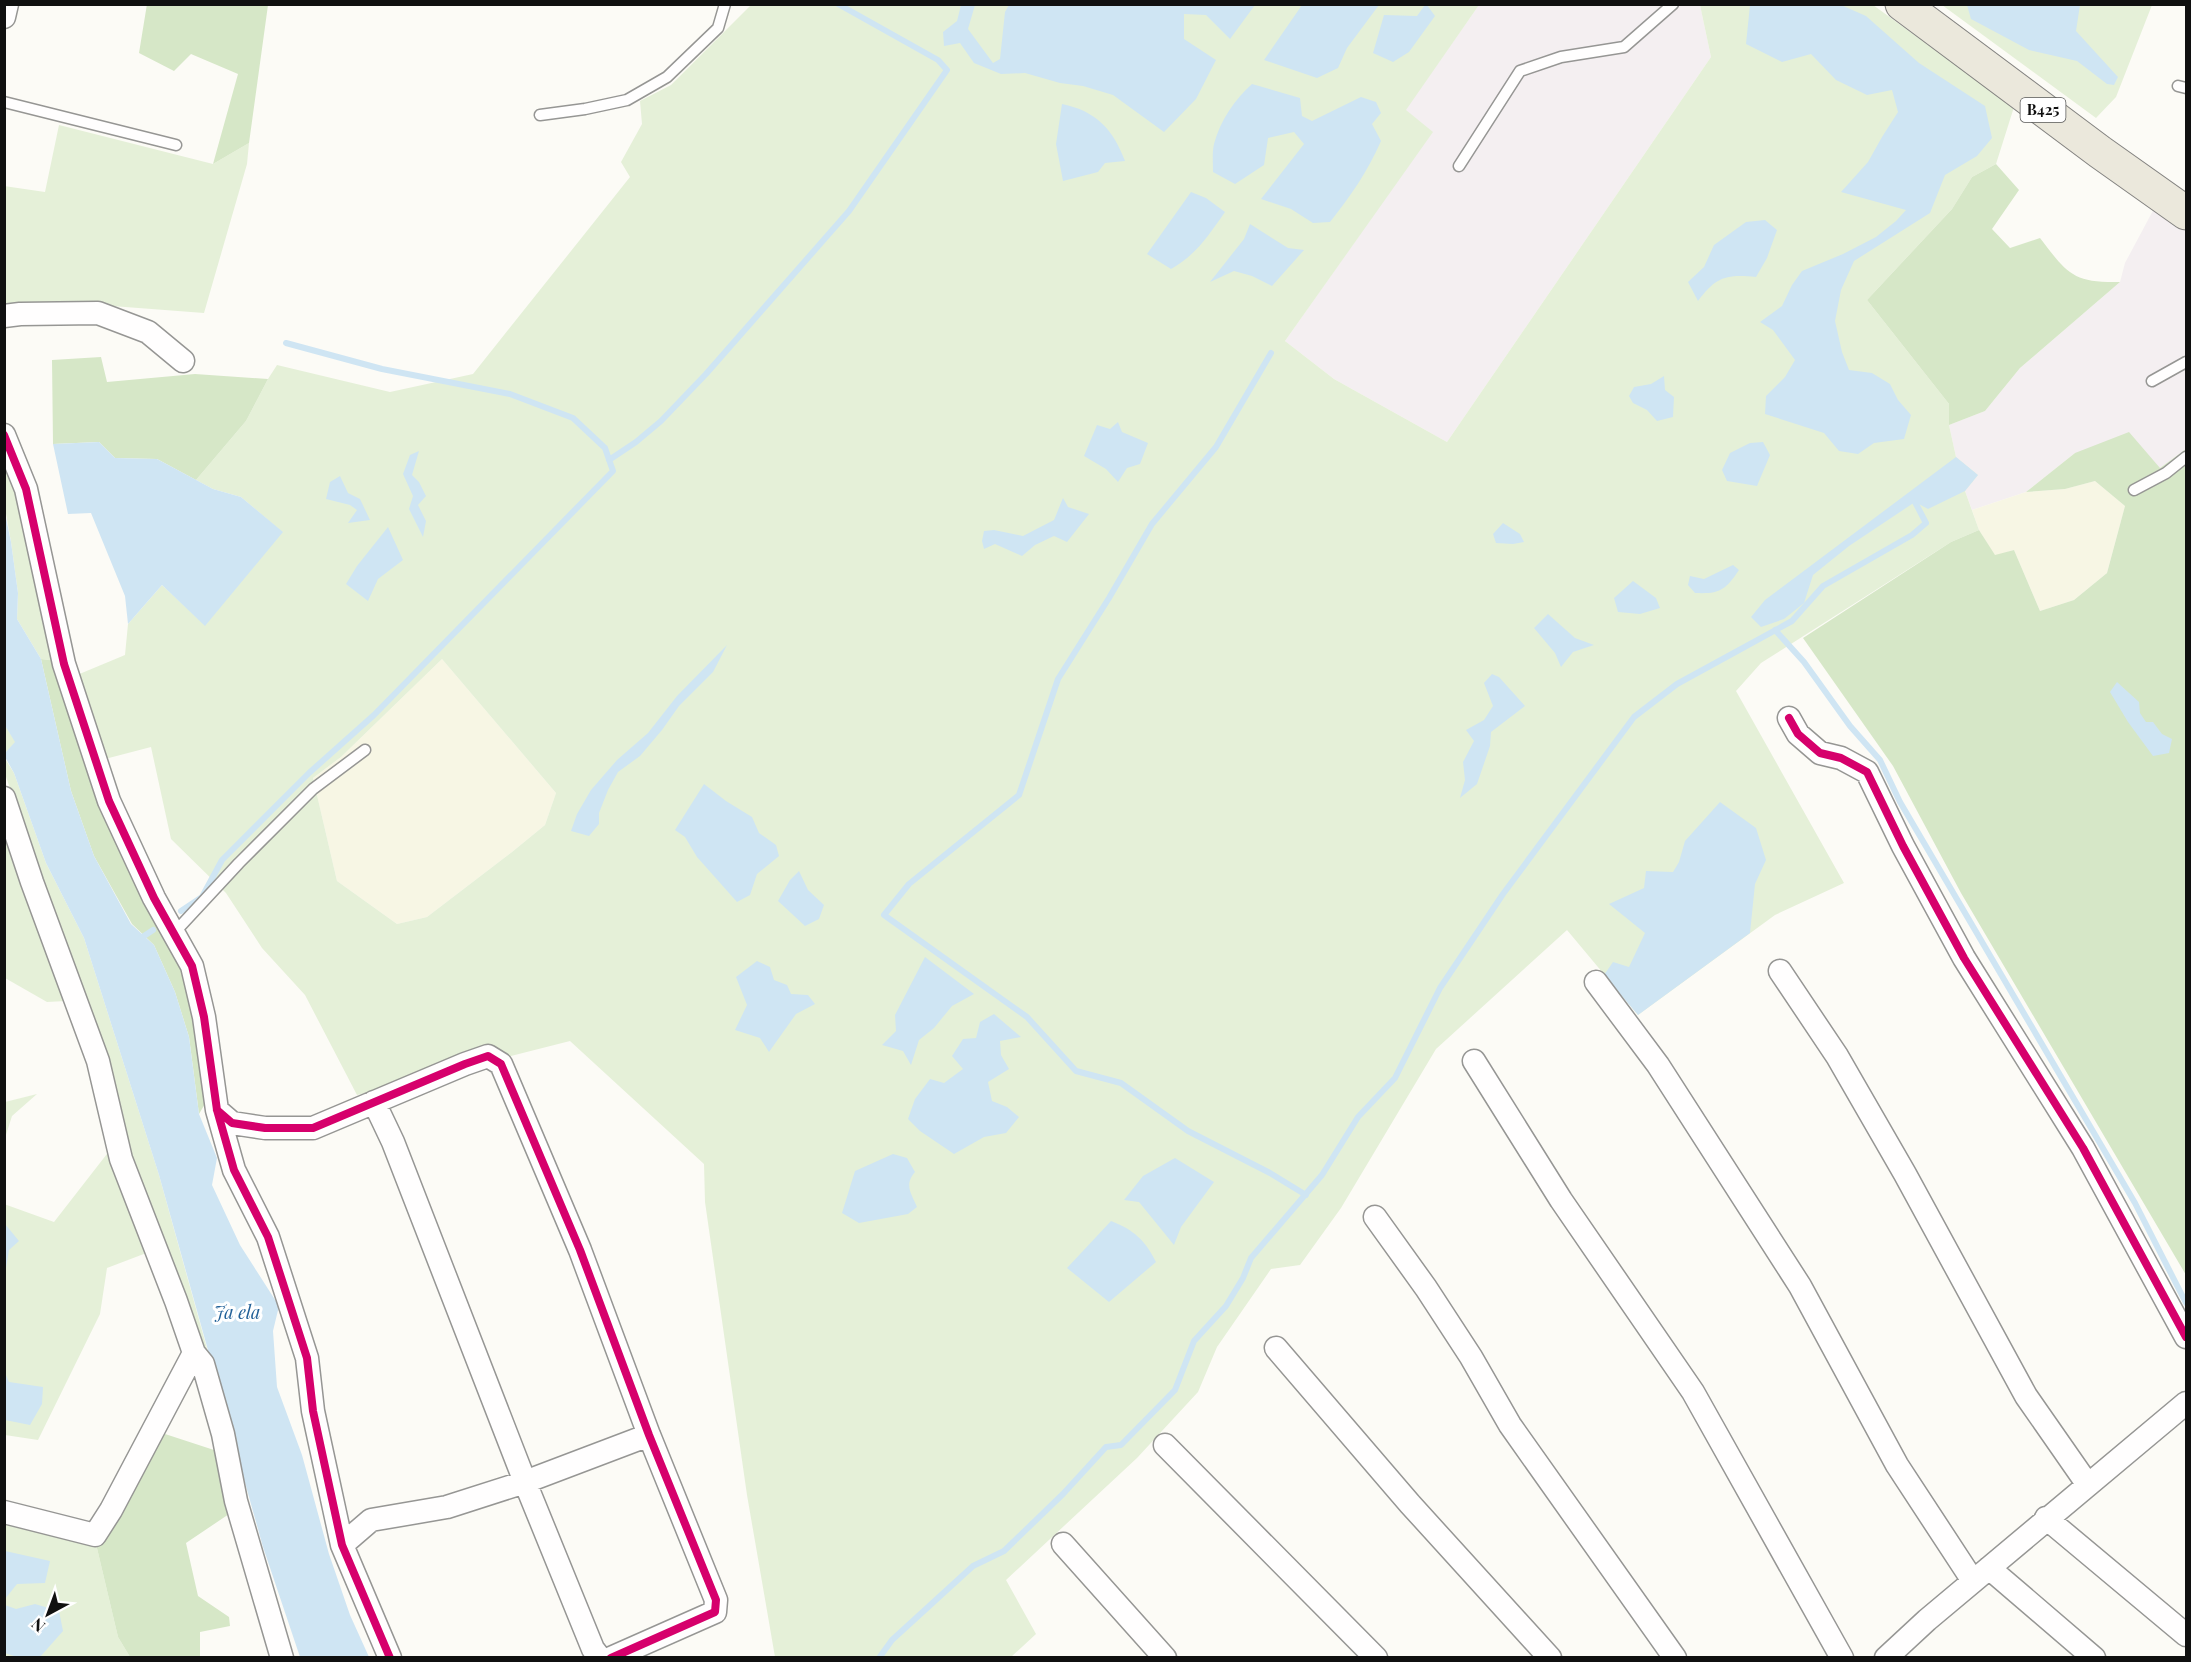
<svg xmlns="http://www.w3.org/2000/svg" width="2191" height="1662" font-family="'Playfair Display',serif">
<rect width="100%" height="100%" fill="#fcfbf6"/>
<path fill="#f4eff1" d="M1479 5H1700L1711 57 1447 442 1334 379 1285 341 1432 132 1405 110Z
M2156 205 2186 229V449L2160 468 2075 453 2026 492 1972 510 1965 491 1978 475 1956 457 1949 425 1985 411 2020 368 2120 282 2125 263Z"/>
<path fill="#f7f6e4" d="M2095 481 2125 506 2107 573 2074 600 2040 611 2014 550 1995 556 1979 530 1972 510 2026 492 2065 489Z
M442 659 556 793 545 825 512 852 427 917 397 924 337 881 313 778 341 757Z"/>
<path fill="#e5f0d8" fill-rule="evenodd" d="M751 5H1479L1406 110 1433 132 1285 341 1334 379 1447 442 1711 57 1700 5H1873L2014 107 1996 164 1972 177 1952 209 1867 300 1949 404V425L1956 457 1978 475 1965 491 1979 530 1951 542 1761 663 1736 691 1844 883 1775 915 1638 1015 1567 930 1436 1049 1341 1208 1300 1265 1271 1269 1217 1347 1198 1392 1137 1458 1006 1580 1036 1634 1011 1657H775L747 1495 705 1202 704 1164 570 1041 357 1095 305 995 262 948 226 893 171 839 151 747 105 759 77 675 125 655 128 624 162 585 205 625 282 532 241 497 213 489 196 480 246 421 268 379 277 365 390 392 473 374 630 177 621 162 642 124 640 101 671 85ZM442 659 556 793 545 825 512 852 427 917 397 924 337 881 313 778 341 757Z
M1942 5H2152L2116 97 2096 118Z
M59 125 213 164 249 143 247 164 204 313 99 305 5 307 4 186 45 192Z
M4 451 18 486 57 661 41 659 17 619 18 593 11 542 5 508Z
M4 724 16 742 5 753H4Z
M4 757 14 773 46 863 84 938 159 1175 208 1352 198 1343 125 1146 39 871 5 774Z
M4 814 66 1001 47 1002 5 978Z
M37 1094 12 1116 5 1138V1102Z
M110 1150 149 1252 107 1268 100 1314 38 1440 5 1435 4 1204 54 1222Z
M5 1522 96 1544 118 1637 130 1657 5 1658Z"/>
<path fill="#d6e7c7" d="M147 4 268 5 249 143 213 164 238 74 191 54 174 71 139 53Z
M1996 164 2019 190 1992 229 2010 248 2040 238C2067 273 2072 283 2120 282L2020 368 1985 411 1949 425V404L1867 300 1952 209 1972 177Z
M101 357 107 382 195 374 268 379 246 421 196 480 157 459 115 458 99 442 53 444 52 360Z
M2129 432 2160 468 2186 449V1275L1961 893 1893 766 1803 638 1951 542 1979 530 1995 555 2014 550 2040 611 2074 600 2107 573 2125 506 2095 481 2065 489 2026 492 2075 453Z
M41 659 57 661 185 975 209 1097 199 1114 189 1037 175 992 154 945 132 924 94 856 71 791Z
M162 1433 214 1450 232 1512 186 1543 198 1596 229 1617 230 1626 200 1632V1657H130L118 1637 96 1544Z"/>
<path fill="#cfe5f3" d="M961 5H975L968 29 993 63 1000 59 1005 12 1009 5H1255L1230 39 1206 15 1184 14V39L1216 60 1196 99 1164 132 1113 95 1083 86 1060 83 1025 73 1001 74 974 63 960 43 944 46 943 32 957 21Z
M1302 5V4L1379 5 1347 48 1338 68 1317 78 1264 60Z
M1425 5H1427L1435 16 1409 52 1393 62 1373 53 1384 15 1417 16Z
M1750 5H1841L1866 16 1919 63 1985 106 1992 138 1977 156 1945 175 1930 213 1854 261 1841 290 1835 321 1842 352 1849 370 1872 373 1890 384 1898 400 1911 415 1904 439 1874 443 1858 454 1839 451 1824 433 1765 414 1766 396 1785 377 1795 360 1773 330 1760 322 1782 306 1792 285 1802 271 1843 254 1876 237 1896 221 1906 210 1841 192 1868 162 1882 137 1898 112 1892 90 1867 95 1836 80 1811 54 1782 62 1746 44Z
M1967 5H2080L2076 31 2118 77 2114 85 2107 84 2077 61 2029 50 1971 19Z
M1252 84 1300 98 1302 116 1312 121 1361 97 1376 102 1381 113 1372 124 1381 141C1368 171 1350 197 1330 222L1313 223 1291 209 1261 199 1304 144 1294 132 1268 138 1264 165 1235 184 1213 172C1213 163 1212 152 1214 144 1220 121 1235 99 1252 84Z
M1062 104C1096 111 1113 129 1125 161L1105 163 1098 172 1063 181 1056 144Z
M1191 192 1206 198 1225 212C1208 236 1197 254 1171 269L1147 254Z
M1765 220 1777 230 1767 258 1756 277C1726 274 1716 277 1698 301L1688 282 1704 267 1714 245 1746 222Z
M1250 224 1288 248 1304 250 1272 286 1252 276 1234 271 1210 282 1244 239Z
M1664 376 1665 390 1674 397 1673 417 1657 421 1647 410 1633 403 1629 396 1634 387 1651 384Z
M1118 422 1122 432 1148 443 1140 464 1127 468 1118 482 1106 469 1084 456 1097 425 1110 429Z
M99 442 115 458 157 459 213 489 241 497 283 532 205 626 162 585 128 624 125 596 91 513 68 514 53 444Z
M1763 442 1770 455 1757 486 1727 481 1722 470 1730 453 1750 443Z
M419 451 412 475 419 482 426 496 418 505 426 521 423 537 409 509 413 496 403 474 410 455Z
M1956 457 1978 475 1965 491 1928 509 1915 502 1849 546 1813 575 1804 603 1784 619 1761 627 1751 617 1765 600Z
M340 476 348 493 360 499 370 520 348 523 357 510 350 505 326 499 330 482Z
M1063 498 1068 507 1089 514 1067 542 1054 536 1035 545 1022 556 995 544 984 549 982 541 984 531 994 530 1023 536 1054 520Z
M4 508 11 542 18 593 17 619 41 659 71 791 94 856 131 924 154 945 175 992 189 1037 199 1114 217 1158 212 1185 240 1245 279 1306 273 1331 277 1387 302 1455 329 1554 350 1615 369 1657H300L263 1547 159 1175 84 938 46 863 14 773 5 757V753L15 742 4 724Z
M1503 523 1520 534 1524 542 1513 544 1496 543 1493 534Z
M388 527 403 560 378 579 368 601 346 584 357 566Z
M1733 565 1739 570C1725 591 1719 594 1695 593L1688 585 1690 576 1704 579Z
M1633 581 1656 598 1660 608 1640 614 1618 612 1614 598Z
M1548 614 1575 638 1594 645 1573 652 1561 667 1555 653 1534 628Z
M727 645 713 672 679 706 662 730 640 756 618 772 608 790 599 813V824L589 836 571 831 577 814 591 790 617 760 648 733 677 696Z
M1492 674 1499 677 1525 706 1491 732 1490 746 1477 784 1460 798 1465 780 1463 762 1474 741 1466 730 1484 720 1493 706 1484 683Z
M2117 682 2139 702 2140 713 2146 722H2153L2162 734 2172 739 2169 753 2153 756 2128 722 2110 692Z
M704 784 726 801 752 817 759 833 776 845 779 856 757 874 750 895 737 902 697 857 685 837 675 830Z
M1720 802 1756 828 1766 860 1755 884 1750 933 1638 1015 1604 975 1613 962 1629 967 1645 933 1609 904 1644 888 1646 871 1673 872 1679 862 1685 841Z
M799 871 808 890 824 905 819 919 805 926 778 901 790 880Z
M925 957 974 994 952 1006 934 1028 919 1040 911 1065 903 1051 882 1045 896 1031 895 1015Z
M757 961 770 967 774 980 787 985 791 994 808 995 815 1004 796 1014 769 1052 760 1038 735 1030 747 1005 736 977Z
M994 1014 1021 1037 1000 1041 1001 1055 1009 1069 988 1082 992 1101 1007 1107 1019 1117 1006 1133 984 1137 954 1154 920 1131 908 1119 915 1099 930 1079 944 1083 963 1069 952 1056 963 1039 976 1038 980 1022Z
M893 1154 907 1158 915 1172C904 1185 911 1193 917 1207L908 1214 859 1223 842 1213 855 1171Z
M1175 1158 1214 1182 1181 1227 1174 1245 1139 1202 1124 1200 1143 1176Z
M1111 1221C1134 1230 1145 1240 1156 1262L1109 1302 1067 1268Z
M5 1224 19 1241 9 1250 5 1274Z
M5 1373 9 1382 43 1387 42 1404 30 1425 5 1420Z
M5 1551 50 1561 45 1583 17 1584 5 1599Z
M35 1604 59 1611 63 1631 40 1657H17L5 1653V1605L16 1609Z"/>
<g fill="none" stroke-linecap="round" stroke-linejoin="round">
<path stroke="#cfe5f3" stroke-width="6" d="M1271 353 1216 447 1152 524 1109 598 1058 679 1019 795 909 884 884 915 1027 1017 1076 1071 1121 1083 1188 1131 1270 1173 1306 1195
M609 460 636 442 661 421 706 374 849 211 947 70 938 60 838 4
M1775 630 1804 662 1850 726 1880 760 1900 802 2135 1203 2186 1303
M181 911 202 897 222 860 309 773 374 715 613 471 605 448 573 418 510 394 382 369 286 343
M138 940 153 930
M879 1658 892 1640 973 1566 1004 1551 1063 1494 1106 1447 1121 1445 1175 1390 1194 1341 1226 1306 1243 1278 1251 1258 1322 1175 1358 1117 1395 1078 1440 988 1503 894 1634 717 1677 684 1792 621 1823 586 1912 535 1926 523 1915 502"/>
<g stroke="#969694" stroke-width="13">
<path id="lane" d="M2178 86 2186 88
M4 102 176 145
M540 115 585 109 627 100 667 77 718 28 725 4
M1459 166 1520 71 1561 57 1624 47 1673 4
M2152 381 2186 362
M2134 490 2166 473 2186 457
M174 933 239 863 313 789 365 750"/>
</g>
<g stroke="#969694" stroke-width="25">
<path id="street" d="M4 17 7 4
M4 316 20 314 98 313 148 332 183 361
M4 435 26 489 64 664 109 801 154 898 192 966 204 1017 217 1110 234 1170 268 1237 307 1358 313 1411 342 1545 390 1658
M1789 718 1798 734 1820 753 1841 758 1867 772 1903 846 1964 958 2083 1148 2186 1337
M4 798 32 882 98 1061 121 1159 176 1301 194 1353 203 1364 223 1434 236 1501 282 1658
M1780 971 1837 1056 1905 1174 2026 1396 2088 1485
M1596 982 1658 1065 1800 1286 1897 1465 1973 1581
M1474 1061 1561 1200 1693 1392 1842 1658
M374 1102 393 1142 525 1482 593 1649 600 1658
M217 1110 232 1123 265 1128H313L465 1064 488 1056 501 1064 580 1250 649 1435 716 1600 715 1612 611 1658
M1375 1217 1426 1288 1471 1357 1510 1425 1675 1658
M1276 1348 1410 1504 1550 1658
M1165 1445 1376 1658
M4 1512 95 1535 111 1510 194 1353
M2046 1518 2186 1635
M1063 1544 1165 1658
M342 1545 371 1520 447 1507 525 1482 649 1435
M1989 1568 2094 1658
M1886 1658 1927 1620 2186 1403"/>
</g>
<g stroke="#848381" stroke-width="35">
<path id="primary" d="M1902 4 2100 152 2186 213"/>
</g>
<use href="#lane" stroke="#fffefe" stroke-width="10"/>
<use href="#street" stroke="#fffefe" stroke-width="22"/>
<use href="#primary" stroke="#ebe8dc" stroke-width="33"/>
<g stroke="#fff" stroke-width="11">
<path id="cycleway" d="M4 435 26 489 64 664 109 801 154 898 192 966 204 1017 217 1110 234 1170 268 1237 307 1358 313 1411 342 1545 390 1658
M1789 718 1798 734 1820 753 1841 758 1867 772 1903 846 1964 958 2083 1148 2186 1337
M217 1110 232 1123 265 1128H313L465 1064 488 1056 501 1064 580 1250 649 1435 716 1600 715 1612 611 1658"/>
</g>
<use href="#cycleway" stroke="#d6006c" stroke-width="8"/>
</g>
<g text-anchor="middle" stroke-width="6" stroke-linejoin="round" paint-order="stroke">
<rect fill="#fff" stroke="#585858" stroke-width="1.5" x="2020.5" y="98" width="45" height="24" rx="4.5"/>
<g font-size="15" font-weight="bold" fill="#101010">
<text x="2043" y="115">B425</text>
</g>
<g font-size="18" font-style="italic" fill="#226198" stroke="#fff">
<text x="237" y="1319">Ja ela</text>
</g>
</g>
<rect width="2191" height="1662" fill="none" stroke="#101010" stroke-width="12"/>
<g transform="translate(48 1614) rotate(221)" stroke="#ffffff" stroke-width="4.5" paint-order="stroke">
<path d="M0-4.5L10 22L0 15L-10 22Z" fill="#101010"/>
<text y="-9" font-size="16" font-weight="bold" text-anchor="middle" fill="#101010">N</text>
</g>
</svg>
